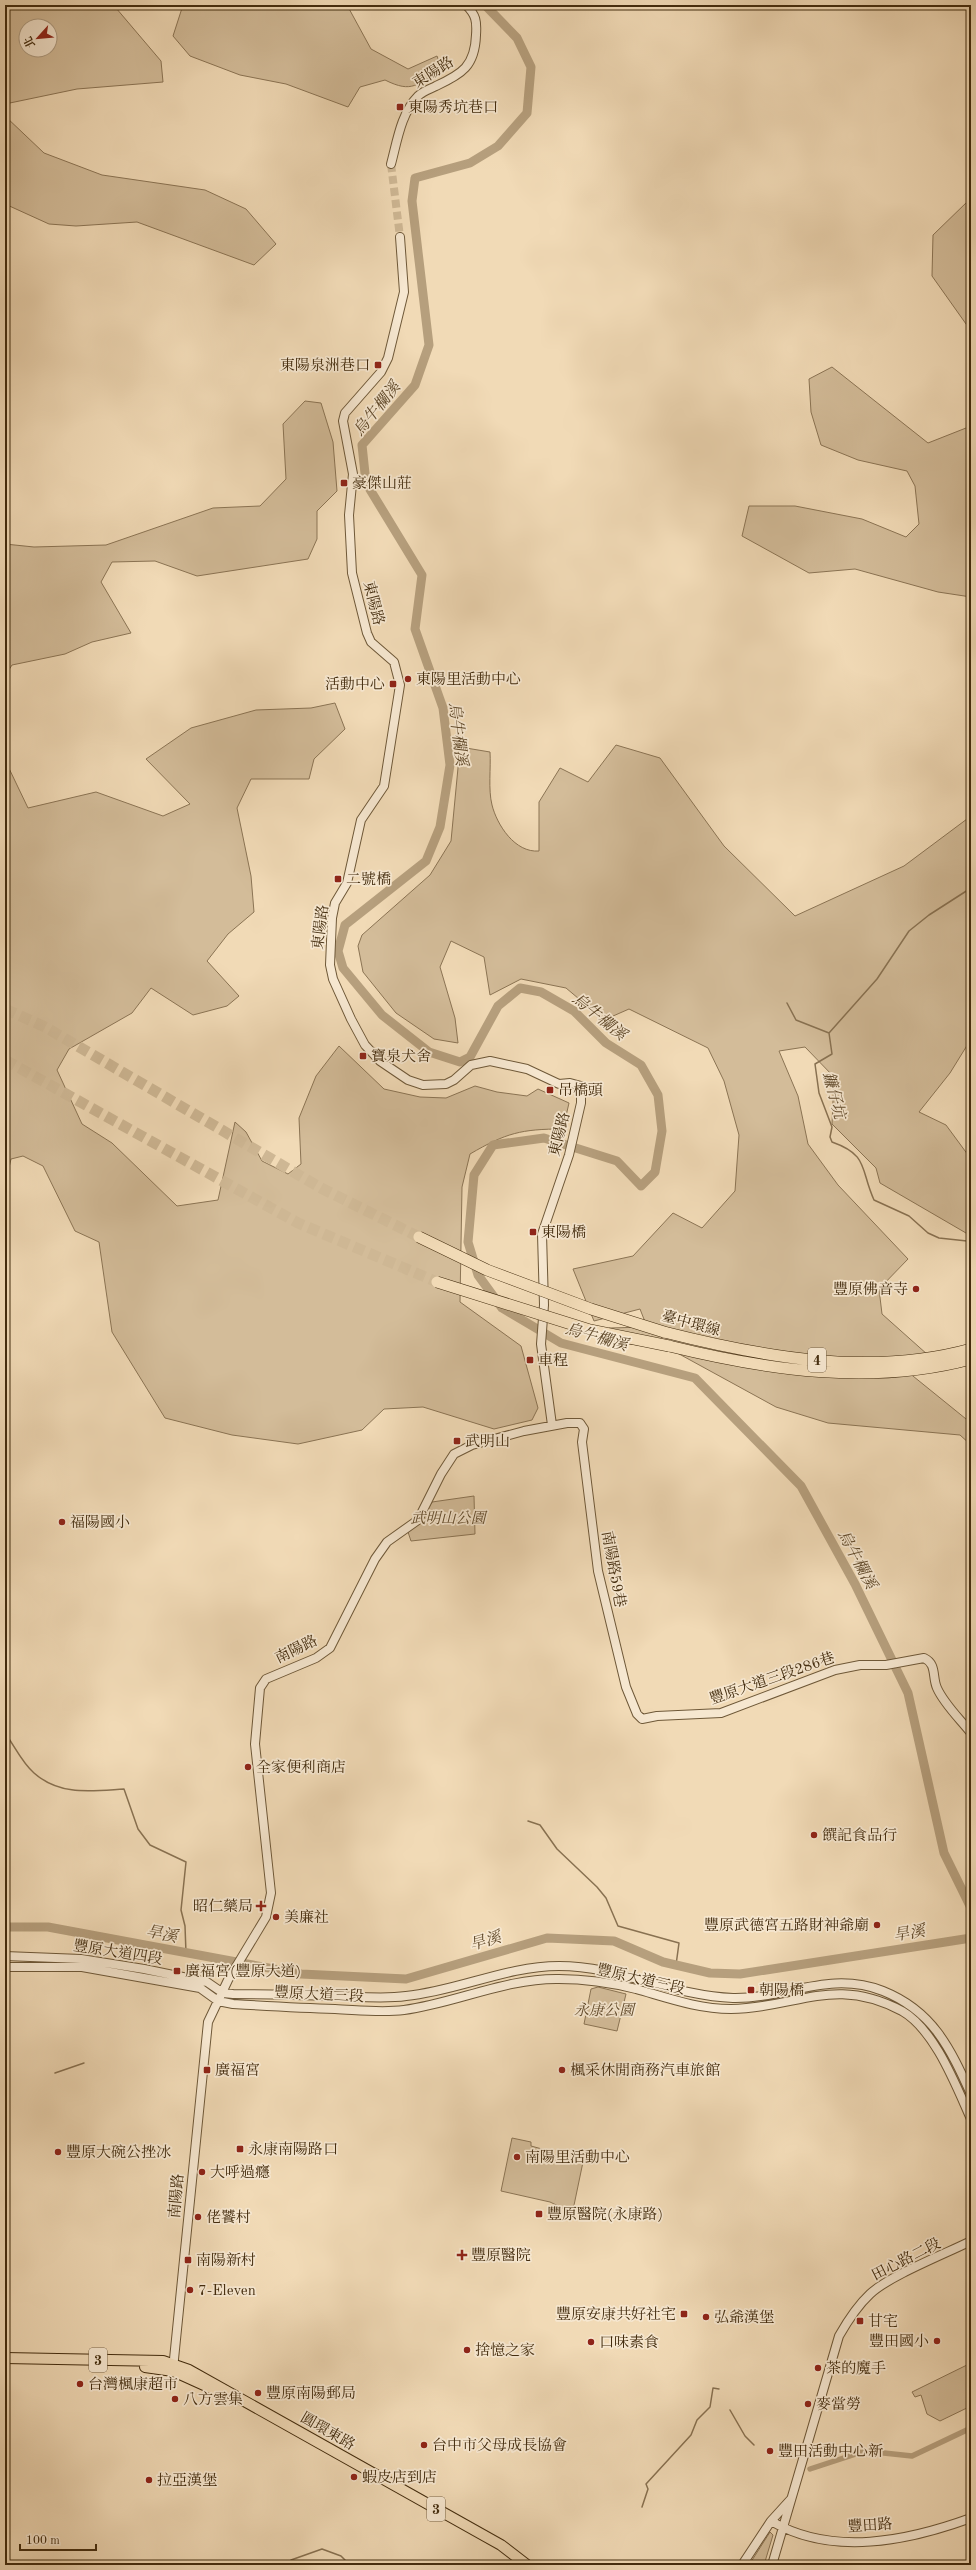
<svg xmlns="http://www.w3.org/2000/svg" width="976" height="2570" font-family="'Old Standard TT','Noto Serif TC',serif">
<rect width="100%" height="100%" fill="#f1dab6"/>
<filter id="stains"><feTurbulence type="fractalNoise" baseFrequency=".005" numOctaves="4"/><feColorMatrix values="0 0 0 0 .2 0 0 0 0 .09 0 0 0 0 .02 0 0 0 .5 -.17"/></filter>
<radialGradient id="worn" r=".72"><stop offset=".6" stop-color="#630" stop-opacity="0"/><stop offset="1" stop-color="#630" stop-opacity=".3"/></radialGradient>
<path fill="#d3bc99" stroke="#8b7454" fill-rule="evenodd" d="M5 5H106L116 8 161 61 163 82 77 89 5 104ZM26 26H50V50H26Z
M183 5H347L371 49 408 69 437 56 442 69C417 84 413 94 385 80L360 87 348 107 286 84 240 75 190 56 173 36Z
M5 116 44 153 102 175 205 190 246 209 276 244 254 265 137 222 76 226 49 224 5 204Z
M971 200V331L932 276 933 235 968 201Z
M832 367 928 443 966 428 971 434V597L938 592 855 569 809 573 742 536 749 506H795L862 519 906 537 919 524 915 486 907 471 858 460 821 445 811 412 809 379Z
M305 401 321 403 333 442 337 491 317 511V539L308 559 197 576 155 561 112 562 101 582 131 633 92 642 65 654 12 665 5 676V544L34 547 106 545 213 508 260 506 286 479 283 424Z
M335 703 345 729 314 759 309 779H251L237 808 251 876 254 912 228 934 207 961 239 996 227 1006 193 1015 151 988 132 1013 69 1049 57 1070 82 1124 112 1143 177 1206 218 1200 235 1122 246 1132 262 1161 288 1174 301 1164 299 1118 316 1076 339 1046 384 1089 420 1097 446 1098 475 1086 497 1092 527 1096 538 1089 569 1103 563 1129C521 1129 506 1133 470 1154L462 1187 460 1302 521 1346 538 1408 532 1420 494 1429 423 1407 384 1409 362 1430 298 1444 232 1435 165 1418 112 1332 99 1242 75 1231 43 1166 23 1156 11 1159 5 1185V760L28 808 96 792 163 816 190 804 146 759 191 728 256 710 311 708Z
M616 745 660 758 724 846 795 916 904 866 971 816V1039L950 1073 919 1112 946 1125 971 1159V1239L966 1233 880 1183 876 1168 832 1124 834 1077 805 1047 779 1051 798 1096 808 1144 838 1185 908 1259 879 1289 882 1314 928 1355 908 1372 971 1423V1445L960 1435 828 1423 776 1407 670 1349 614 1342 609 1328 647 1327 640 1309 594 1321 573 1269 633 1256 673 1213 702 1228 735 1191 739 1135 724 1081 708 1048 629 1009 604 1020 566 988 521 979 490 995 484 957 451 941 440 967 455 1018 458 1043 434 1039 396 1013 363 972 358 946 362 935 430 875 451 841 460 747 490 752C491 768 488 789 492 805 497 825 515 853 539 851V802L560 768 588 782Z
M474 1496 475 1534 411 1541 408 1532 418 1524 432 1502Z
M598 1987 626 1994 617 2031 584 2024 591 1989Z
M512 2138 531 2142V2146L542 2149V2152L583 2162 573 2210 571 2212 550 2202 501 2191Z
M971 2363V2406L940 2421 927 2414 921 2395 915 2397 912 2392Z
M770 2532 773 2535 764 2565H749Z"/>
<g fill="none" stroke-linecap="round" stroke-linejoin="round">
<path stroke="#887151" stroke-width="1.5" d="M787 1003 796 1020 829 1033
M829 1033 832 1054 815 1064 819 1093 832 1127 830 1137 832 1142C869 1155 860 1169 874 1200L909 1216 928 1233 939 1238 967 1241 971 1246
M829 1033 877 979 909 931 929 915 971 888
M5 1733C14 1745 22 1763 34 1773 60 1796 91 1791 124 1789L138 1829 150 1845 186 1862 181 1910 185 1926 186 1953
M528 1821 540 1825 557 1849 597 1887 606 1898 618 1926 679 1943 676 1965
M55 2073 84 2063
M730 2410 745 2436 754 2445
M642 2507 648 2489 646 2484 691 2435 697 2420 710 2407 713 2388 719 2389
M291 2560 322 2549 341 2556 350 2565"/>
<path stroke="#b69f7d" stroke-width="5.5" d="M810 2469 865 2451 912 2456 971 2428"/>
<path stroke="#b69f7d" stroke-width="9" d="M485 5 517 38 531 67 527 113 498 146 470 163 415 178 412 201 429 345 415 385 362 445 366 483 422 575 415 629 443 708 450 765 440 827 426 861 345 925 338 951 343 968 382 1015 429 1052 460 1062 470 1057 498 1006 520 988 541 992 574 1011 606 1043 641 1065 658 1095 662 1131 655 1172 641 1186 617 1161 544 1138 493 1145 474 1175 468 1242 478 1275 502 1308 561 1343 695 1378 801 1486 855 1584 908 1693 944 1853 971 1908
M5 1927H48L301 1974 406 1979 547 1938 614 1941 663 1962 710 1973 740 1974 971 1938"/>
<path stroke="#ceb794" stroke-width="8" stroke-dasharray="8 4" stroke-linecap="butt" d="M391 164 400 237"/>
<path stroke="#ceb794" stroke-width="11" stroke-dasharray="11 5.5" stroke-linecap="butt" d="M5 1009 45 1027 321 1188 419 1237
M5 1060 298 1223 437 1282"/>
<g stroke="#6e5838" stroke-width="10">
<path id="minor" d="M391 164C397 142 401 113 418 96 423 91 430 89 436 86 462 74 475 66 476 35 477 21 476 15 466 5
M400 237 404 292 388 358 381 372 345 413 343 421 353 474 349 515 352 573 367 633 371 642 394 662 400 685 384 786 361 820 347 883 335 903 332 918 330 965 333 979 351 1019 365 1045 380 1061 408 1080 423 1085 446 1084 454 1080 471 1065 490 1061 527 1069 559 1084 570 1083 581 1086V1103L569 1155 542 1234 544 1305 541 1344 552 1425
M5 1956 81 1959 144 1969 207 1982 223 1993 233 1994C269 1994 306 1995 342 1996 363 1997 385 1999 406 1996 458 1991 506 1966 559 1966 619 1966 673 1996 733 1998 786 1999 829 1970 883 1991 933 2011 950 2048 971 2094
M5 1967H82L200 1988 218 2001 233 2004C267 2006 301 2008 335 2009 358 2010 381 2013 404 2010 456 2003 506 1978 559 1979 584 1979 612 1983 636 1989 668 1998 698 2009 731 2009 798 2008 834 1975 902 2011 935 2030 956 2086 971 2119
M173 2369 208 2022 228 1980 266 1917 271 1893 255 1744 260 1688 266 1679 316 1658 330 1648 375 1559 387 1542 418 1520 441 1474 454 1454 472 1445 524 1431 567 1423H580L584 1429 582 1442 598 1571 626 1687 637 1714 642 1719 657 1716 721 1713 835 1670 860 1665H886L924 1658C937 1664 932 1677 937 1688 944 1704 960 1719 971 1733
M771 2521C832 2557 908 2541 971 2518
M742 2565 771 2521 791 2499
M772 2565 839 2336C847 2322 857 2306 870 2294 889 2276 945 2254 971 2241"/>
</g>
<g stroke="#432c0e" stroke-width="12">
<path id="major" d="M5 2358 163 2361 189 2370 501 2545 527 2565
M145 2367 173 2371 215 2390"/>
</g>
<g stroke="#432c0e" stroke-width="12">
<path id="highway" d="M664 1332C763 1357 870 1377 971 1349
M669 1346C767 1370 871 1386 971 1359"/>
</g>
<use href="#minor" stroke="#f6e7d0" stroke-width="8"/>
<use href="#major" stroke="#f1dab6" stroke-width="10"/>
<use href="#highway" stroke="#f1dab6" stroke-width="11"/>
<g stroke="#432c0e" stroke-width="12" stroke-linecap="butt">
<path id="highway-bridge" d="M419 1237 487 1270 591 1309 664 1332
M437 1282 590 1330 669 1346"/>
</g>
<use href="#highway-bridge" stroke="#f1dab6" stroke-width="11"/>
</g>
<g fill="#8f2418" stroke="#f6e7d0" stroke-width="1.5">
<rect x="396" y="103" width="8" height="8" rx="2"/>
<rect x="374" y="361" width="8" height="8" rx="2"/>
<rect x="340" y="479" width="8" height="8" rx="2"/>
<circle cx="408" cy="679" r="4"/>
<rect x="389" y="680" width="8" height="8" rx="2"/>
<rect x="334" y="875" width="8" height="8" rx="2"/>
<rect x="359" y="1052" width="8" height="8" rx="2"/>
<rect x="546" y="1086" width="8" height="8" rx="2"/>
<rect x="529" y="1228" width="8" height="8" rx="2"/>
<circle cx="916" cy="1289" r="4"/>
<rect x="526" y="1356" width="8" height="8" rx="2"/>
<rect x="453" y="1437" width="8" height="8" rx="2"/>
<circle cx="62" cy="1522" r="4"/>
<circle cx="248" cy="1767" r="4"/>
<circle cx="814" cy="1835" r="4"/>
<path d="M259 1900h4v4h4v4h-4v4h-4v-4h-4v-4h4z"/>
<circle cx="276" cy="1917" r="4"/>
<circle cx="877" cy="1925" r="4"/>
<rect x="173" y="1967" width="8" height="8" rx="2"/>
<rect x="747" y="1986" width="8" height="8" rx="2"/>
<rect x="203" y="2066" width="8" height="8" rx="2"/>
<circle cx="562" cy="2070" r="4"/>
<rect x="236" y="2145" width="8" height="8" rx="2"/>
<circle cx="58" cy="2152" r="4"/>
<circle cx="517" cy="2157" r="4"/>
<circle cx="202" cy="2172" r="4"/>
<rect x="535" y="2210" width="8" height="8" rx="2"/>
<circle cx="198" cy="2217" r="4"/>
<path d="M460 2249h4v4h4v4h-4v4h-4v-4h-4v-4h4z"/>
<rect x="184" y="2256" width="8" height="8" rx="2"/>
<circle cx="190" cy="2290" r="4"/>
<rect x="680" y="2310" width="8" height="8" rx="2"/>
<circle cx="706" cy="2317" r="4"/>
<rect x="856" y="2317" width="8" height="8" rx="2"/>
<circle cx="937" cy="2341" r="4"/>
<circle cx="591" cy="2342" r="4"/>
<circle cx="467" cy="2350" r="4"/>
<circle cx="818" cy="2368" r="4"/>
<circle cx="80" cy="2384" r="4"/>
<circle cx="258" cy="2393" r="4"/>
<circle cx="175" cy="2399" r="4"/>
<circle cx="808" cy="2404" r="4"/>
<circle cx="424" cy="2445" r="4"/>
<circle cx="770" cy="2451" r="4"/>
<circle cx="354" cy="2477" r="4"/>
<circle cx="149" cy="2480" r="4"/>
</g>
<g text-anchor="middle" stroke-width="3.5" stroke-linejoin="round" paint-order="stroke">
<g fill="#f6e7d0" stroke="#796448" stroke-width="1">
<rect x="808" y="1348" width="18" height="24" rx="3"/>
<rect x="89" y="2348" width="18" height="24" rx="3"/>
<rect x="427" y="2497" width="18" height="24" rx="3"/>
</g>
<g font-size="14" font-weight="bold" fill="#432c0e">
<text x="817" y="1365">4</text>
<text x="98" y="2365">3</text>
<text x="436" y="2514">3</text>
</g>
<g font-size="15" fill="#432c0e" stroke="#f6e7d0">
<text transform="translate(433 72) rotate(-32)" y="5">東陽路</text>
<text transform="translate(374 603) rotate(76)" y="5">東陽路</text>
<text transform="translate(320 927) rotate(-83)" y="5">東陽路</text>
<text transform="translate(559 1134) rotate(-76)" y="5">東陽路</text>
<text transform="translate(691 1323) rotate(15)" y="5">臺中環線</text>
<text transform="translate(614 1569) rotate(80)" y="5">南陽路59巷</text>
<text transform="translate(296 1649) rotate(-26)" y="5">南陽路</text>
<text transform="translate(772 1678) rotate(-19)" y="5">豐原大道三段286巷</text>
<text transform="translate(118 1952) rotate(9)" y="5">豐原大道四段</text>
<text transform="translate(641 1979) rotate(13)" y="5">豐原大道三段</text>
<text transform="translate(319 1994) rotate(3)" y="5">豐原大道三段</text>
<text transform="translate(176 2196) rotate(-85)" y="5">南陽路</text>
<text transform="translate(906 2259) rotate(-27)" y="5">田心路二段</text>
<text transform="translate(328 2431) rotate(30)" y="5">圓環東路</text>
<text transform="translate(870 2525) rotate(-4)" y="5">豐田路</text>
</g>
<g font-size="15" fill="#432c0e" stroke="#f6e7d0" text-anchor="start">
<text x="408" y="112">東陽秀坑巷口</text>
<text x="370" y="370" text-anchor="end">東陽泉洲巷口</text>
<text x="352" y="488">豪傑山莊</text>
<text x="416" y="684">東陽里活動中心</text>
<text x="385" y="689" text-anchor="end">活動中心</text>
<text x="346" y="884">二號橋</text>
<text x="371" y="1061">寶泉犬舍</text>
<text x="558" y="1095">吊橋頭</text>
<text x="541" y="1237">東陽橋</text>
<text x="908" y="1294" text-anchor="end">豐原佛音寺</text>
<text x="538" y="1365">車程</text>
<text x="465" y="1446">武明山</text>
<text x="70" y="1527">福陽國小</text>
<text x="256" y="1772">全家便利商店</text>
<text x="822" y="1840">饌記食品行</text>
<text x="253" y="1911" text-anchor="end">昭仁藥局</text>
<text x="284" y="1922">美廉社</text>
<text x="869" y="1930" text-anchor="end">豐原武德宮五路財神爺廟</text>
<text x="185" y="1976">廣福宮(豐原大道)</text>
<text x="759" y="1995">朝陽橋</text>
<text x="215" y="2075">廣福宮</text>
<text x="570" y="2075">楓采休閒商務汽車旅館</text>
<text x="248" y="2154">永康南陽路口</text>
<text x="66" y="2157">豐原大碗公挫冰</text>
<text x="525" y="2162">南陽里活動中心</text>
<text x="210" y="2177">大呼過癮</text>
<text x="547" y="2219">豐原醫院(永康路)</text>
<text x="206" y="2222">佬饕村</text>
<text x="471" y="2260">豐原醫院</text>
<text x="196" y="2265">南陽新村</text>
<text x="198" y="2295">7-Eleven</text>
<text x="676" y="2319" text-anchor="end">豐原安康共好社宅</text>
<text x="714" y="2322">弘爺漢堡</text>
<text x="868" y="2326">甘宅</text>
<text x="929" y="2346" text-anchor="end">豐田國小</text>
<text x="599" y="2347">口味素食</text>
<text x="475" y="2355">捨憶之家</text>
<text x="826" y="2373">茶的魔手</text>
<text x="88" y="2389">台灣楓康超市</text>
<text x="266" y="2398">豐原南陽郵局</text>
<text x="183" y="2404">八方雲集</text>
<text x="816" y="2409">麥當勞</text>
<text x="432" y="2450">台中市父母成長協會</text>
<text x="778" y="2456">豐田活動中心新</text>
<text x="362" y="2482">蝦皮店到店</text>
<text x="157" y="2485">拉亞漢堡</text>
</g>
<g font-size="15" font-style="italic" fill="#60492a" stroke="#f6e7d0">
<text x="448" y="1523">武明山公園</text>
<text x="604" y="2015">永康公園</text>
</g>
<g font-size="16" font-style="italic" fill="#60492a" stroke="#f6e7d0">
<text transform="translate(376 408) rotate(-51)" y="6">烏牛欄溪</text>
<text transform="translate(459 734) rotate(83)" y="6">烏牛欄溪</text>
<text transform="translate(600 1016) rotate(39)" y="6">烏牛欄溪</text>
<text transform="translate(835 1095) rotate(75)" y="6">鐮仔坑</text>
<text transform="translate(597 1336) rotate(16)" y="6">烏牛欄溪</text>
<text transform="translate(858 1559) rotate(62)" y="6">烏牛欄溪</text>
<text transform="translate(909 1932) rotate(-9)" y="6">旱溪</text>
<text transform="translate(162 1933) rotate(11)" y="6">旱溪</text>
<text transform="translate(485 1940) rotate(-16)" y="6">旱溪</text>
</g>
</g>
<rect width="976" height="2570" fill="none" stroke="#f1dab6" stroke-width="20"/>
<rect x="6" y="6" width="964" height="2558" fill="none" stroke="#432c0e" stroke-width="2"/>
<rect x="10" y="10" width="956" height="2550" fill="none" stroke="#432c0e"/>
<g transform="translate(38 38) rotate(243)"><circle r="19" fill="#f6e7d0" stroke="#ae9c82"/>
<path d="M0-3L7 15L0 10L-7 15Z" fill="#8f2418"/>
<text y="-6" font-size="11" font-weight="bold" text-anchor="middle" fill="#432c0e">北</text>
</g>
<path d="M20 2544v6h76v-6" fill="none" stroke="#432c0e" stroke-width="2"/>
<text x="26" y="2544" font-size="12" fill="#432c0e" stroke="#f6e7d0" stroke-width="3" paint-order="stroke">100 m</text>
<rect width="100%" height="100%" filter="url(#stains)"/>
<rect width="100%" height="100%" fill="url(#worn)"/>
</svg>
